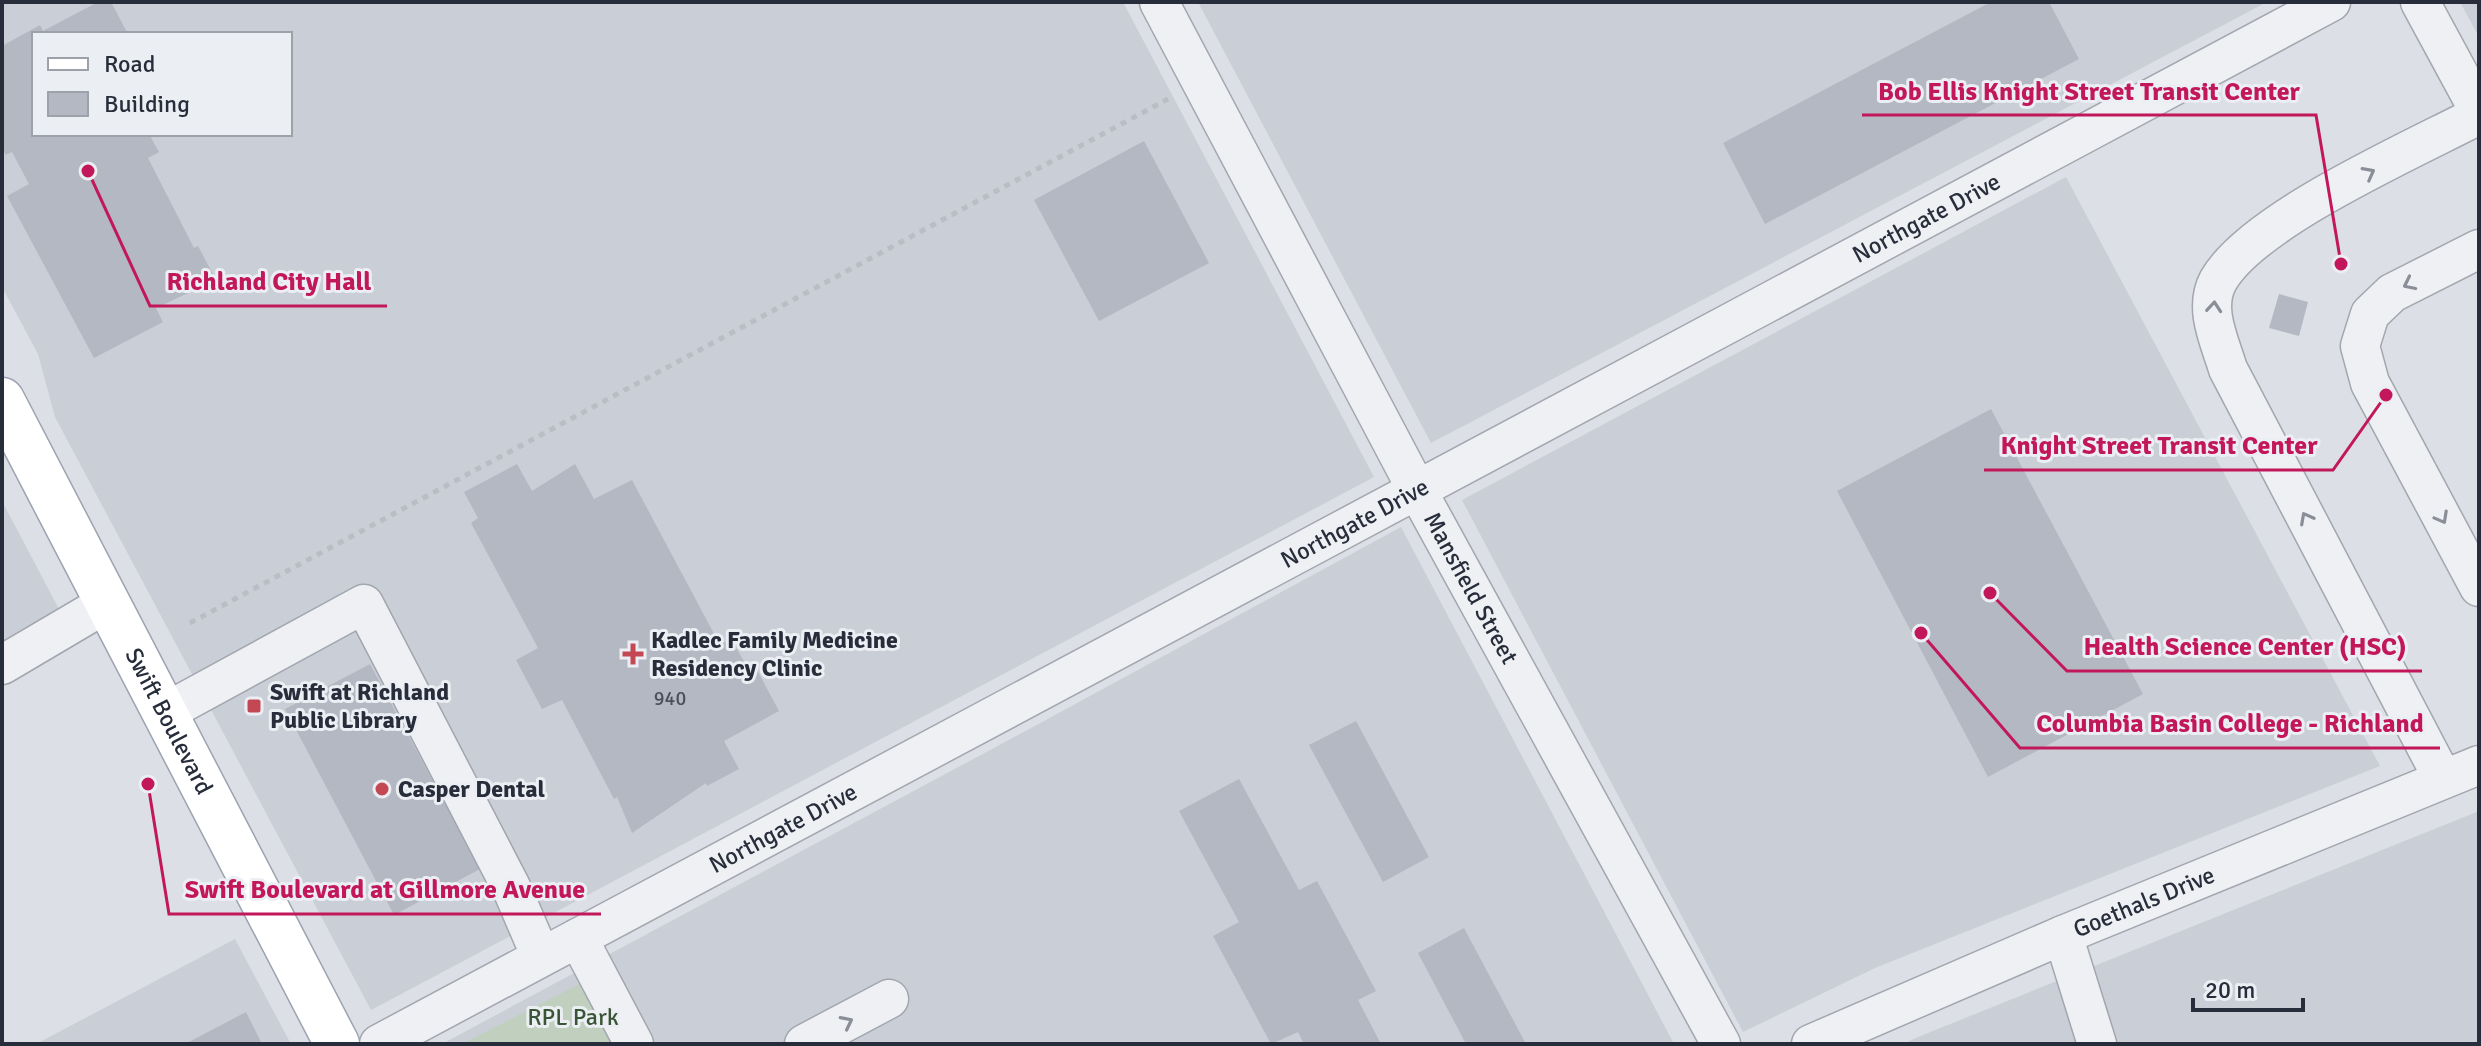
<svg xmlns="http://www.w3.org/2000/svg" width="2481" height="1046" font-family="Signika,sans-serif">
<rect width="100%" height="100%" fill="#dcdfe5"/>
<path fill="#caced6" fill-rule="evenodd" d="M2 2H1123L1374 477 371 1010 55 417 38 354 2 287ZM34 34H290V134H34Z
M1198 2H2267L1431 443Z
M2460 2H2479V37Z
M2066 177 2380 766 1875 968 1743 1032 1462 500Z
M2 501 60 611 2 643Z
M1401 527 1674 1044H442L1033 727Z
M2479 811V1044H1903L1918 1037Z
M235 939 291 1044H36Z"/>
<path fill="#c1cfbe" d="M585 981 617 1044H462Z"/>
<path fill="#b4b8c2" d="M98 2H111L128 34H34V134H149L159 152 148 158 194 248 198 246 216 280 156 308 163 322 94 358 7 196 29 184 12 152 5 155 2 141V46L40 25 43 31Z
M1991 2H2049L2079 59 1765 224 1723 143Z
M1144 141 1209 263 1099 321 1034 200Z
M2279 294 2308 302 2299 336 2269 328Z
M1991 409 2143 694 1988 777 1837 491Z
M517 464 532 491 575 464 594 499 632 480 720 645 731 639 749 670 755 666 779 711 724 741 739 769 707 786 706 783 632 833 617 797 614 799 562 700 542 709 516 660 538 648 471 523 478 518 464 492Z
M370 664 480 869 394 915 285 709Z
M1356 721 1429 857 1383 882 1309 745Z
M1239 779 1299 890 1317 881 1376 991 1358 1000 1381 1044H1304L1298 1032 1271 1044 1213 936 1239 922 1179 811Z
M1464 928 1526 1044H1466L1418 953Z
M246 1012 262 1044H185Z"/>
<g fill="none" stroke-linecap="round" stroke-linejoin="round">
<g stroke="#a2a6ae" stroke-width="41">
<g id="minor">
<path id="s1" d="M1159 2 1417 490 1721 1044"/>
<path d="M2420 2 2479 111"/>
<path d="M2479 249 2392 293 2370 314 2360 346 2370 383 2479 587"/>
<path d="M2 665 107 603"/>
<path d="M164 713 364 604 511 887 541 957"/>
<path d="M2443 779 2228 369C2220 342 2203 309 2218 281 2252 220 2414 149 2479 115"/>
<path d="M2063 935 2097 1044"/>
<path d="M578 938 634 1044"/>
<path id="s2" d="M379 1044 2331 2"/>
<path d="M804 1044 889 999"/>
<path id="s3" d="M1811 1044 2063 935 2479 765"/>
</g>
</g>
<g stroke="#9ca3b0" stroke-width="47">
<g id="major">
<path id="s4" d="M2 400 337 1044"/>
</g>
</g>
<path stroke="#babdc4" stroke-width="5" stroke-dasharray="6 6" stroke-linecap="butt" d="M190 623 1168 99"/>
<use href="#minor" stroke="#eef0f4" stroke-width="38"/>
<use href="#major" stroke="#fff" stroke-width="44"/>
</g>
<defs><path id="oneway-chevron" d="M-2-3.5L2.5 0L-2 3.5" fill="none" stroke-width="1.6" stroke-linecap="round" stroke-linejoin="round" transform="scale(2)"/></defs>
<g stroke="#8a8e97">
<use href="#oneway-chevron" transform="translate(2369 173) rotate(-28)"/>
<use href="#oneway-chevron" transform="translate(2409 284) rotate(154)"/>
<use href="#oneway-chevron" transform="translate(2214 307) rotate(-85)"/>
<use href="#oneway-chevron" transform="translate(2306 518) rotate(-118)"/>
<use href="#oneway-chevron" transform="translate(2442 518) rotate(61)"/>
<use href="#oneway-chevron" transform="translate(847 1022) rotate(-27)"/>
</g>
<g fill="#c44754" stroke="#ebeef3" stroke-width="3">
<path d="M629 642h8v8h8v8h-8v8h-8v-8h-8v-8h8z"/>
<rect x="246" y="698" width="16" height="16" rx="4"/>
<circle cx="382" cy="789" r="8"/>
</g>
<g text-anchor="middle" stroke-width="6" stroke-linejoin="round" paint-order="stroke">
<g font-size="20" fill="#4a505c">
<text x="670" y="705">940</text>
</g>
<g font-size="24" fill="#272d3a" stroke="#ebeef3">
<text dy="8" stroke="none"><textPath href="#s2" startOffset="1754">Northgate Drive</textPath></text>
<text dy="8" stroke="none"><textPath href="#s2" startOffset="1106">Northgate Drive</textPath></text>
<text dy="8" stroke="none"><textPath href="#s1" startOffset="664">Mansfield Street</textPath></text>
<text dy="8" stroke="none"><textPath href="#s4" startOffset="362">Swift Boulevard</textPath></text>
<text dy="8" stroke="none"><textPath href="#s2" startOffset="458">Northgate Drive</textPath></text>
<text dy="8" stroke="none"><textPath href="#s3" startOffset="362">Goethals Drive</textPath></text>
</g>
<g font-size="24" font-weight="bold" fill="#272d3a" stroke="#ebeef3" text-anchor="start">
<text x="651" y="648">Kadlec Family Medicine<tspan x="651" dy="28">Residency Clinic</tspan></text>
<text x="270" y="700">Swift at Richland<tspan x="270" dy="28">Public Library</tspan></text>
<text x="398" y="797">Casper Dental</text>
</g>
<g font-size="24" fill="#3a5535" stroke="#ebeef3">
<text x="573" y="1025">RPL Park</text>
</g>
</g>
<path fill="none" stroke="#c2185b" stroke-width="3" d="M2341 264L2316 115H1862M88 171L150 306H387M2386 395L2333 470H1984M1990 593L2067 671H2422M1921 633L2020 748H2440M148 784L169 914H601"/>
<g fill="#c2185b" stroke="#ebeef3" stroke-width="3">
<circle cx="2341" cy="264" r="8"/>
<circle cx="88" cy="171" r="8"/>
<circle cx="2386" cy="395" r="8"/>
<circle cx="1990" cy="593" r="8"/>
<circle cx="1921" cy="633" r="8"/>
<circle cx="148" cy="784" r="8"/>
</g>
<g font-size="26" text-anchor="middle" font-weight="bold" fill="#c2185b" stroke="#ebeef3" stroke-width="6" stroke-linejoin="round" paint-order="stroke">
<text x="2089" y="100">Bob Ellis Knight Street Transit Center</text>
<text x="269" y="290">Richland City Hall</text>
<text x="2159" y="454">Knight Street Transit Center</text>
<text x="2245" y="655">Health Science Center (HSC)</text>
<text x="2230" y="732">Columbia Basin College - Richland</text>
<text x="385" y="898">Swift Boulevard at Gillmore Avenue</text>
</g>
<rect width="2481" height="1046" fill="none" stroke="#272d3a" stroke-width="8"/>
<rect x="32" y="32" width="260" height="104" fill="#ebeef3" stroke="#9da1a9" stroke-width="2"/>
<rect x="48" y="58" width="40" height="12" fill="#ffffff" stroke="#9da1a9" stroke-width="2"/>
<text x="104" y="72" font-size="24" fill="#272d3a">Road</text>
<rect x="48" y="92" width="40" height="24" fill="#b4b8c2" stroke="#9da1a9" stroke-width="2"/>
<text x="104" y="112" font-size="24" fill="#272d3a">Building</text>
<path d="M2193 998v12h110v-12" fill="none" stroke="#272d3a" stroke-width="4"/>
<text x="2205" y="998" font-size="24" fill="#272d3a" stroke="#ebeef3" stroke-width="6" paint-order="stroke">20 m</text>
</svg>
